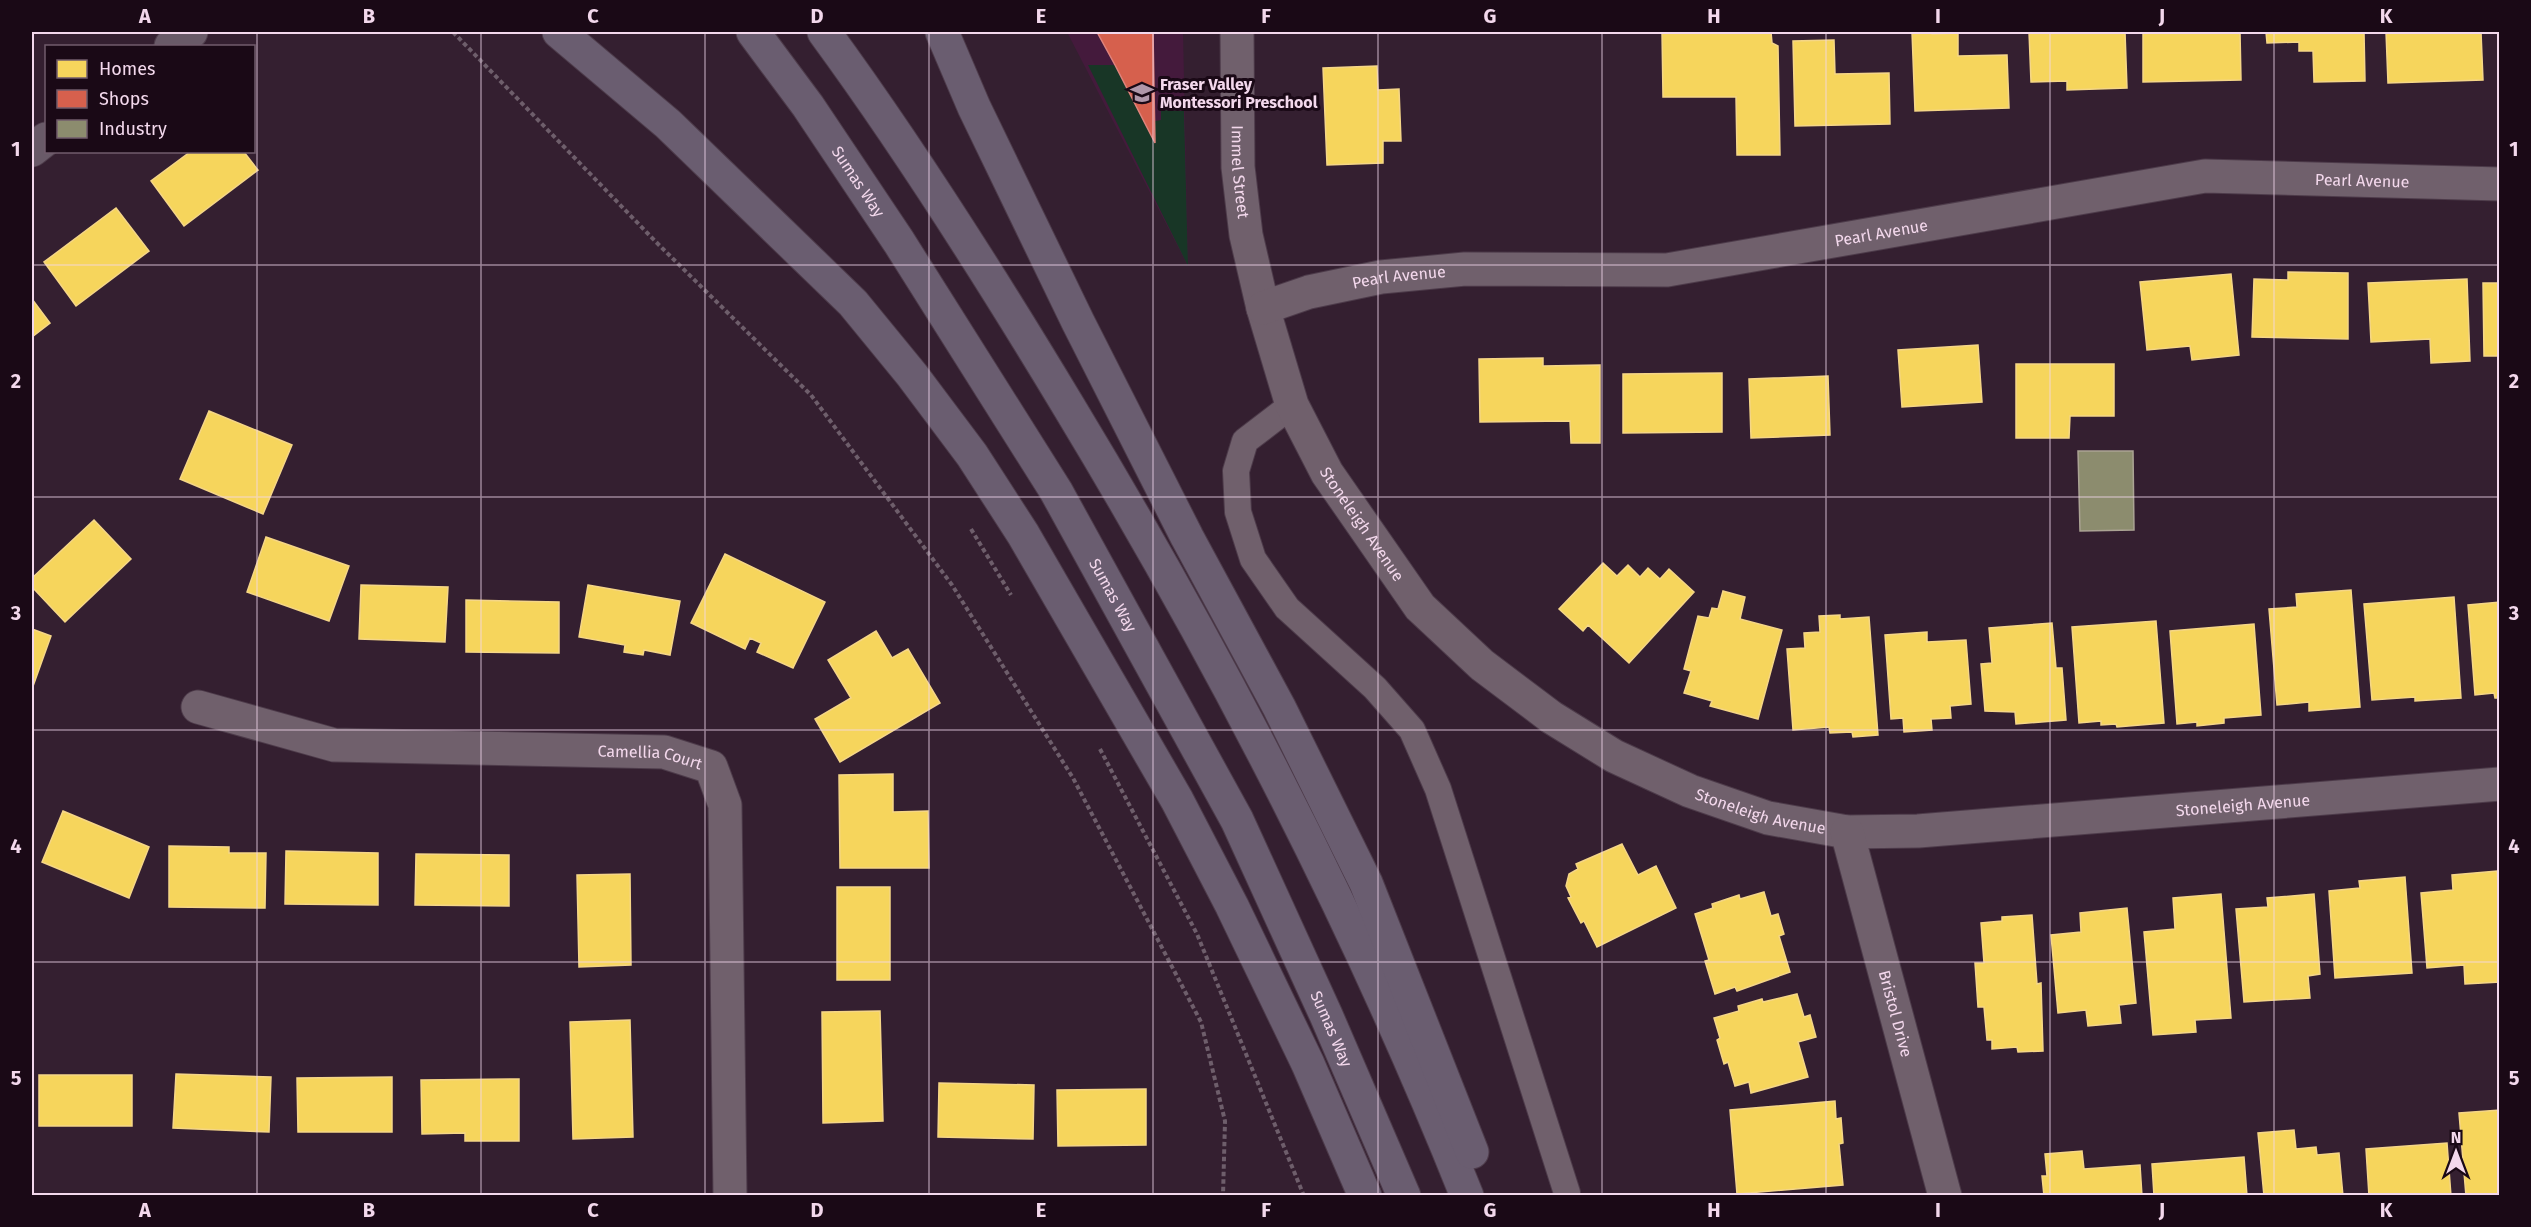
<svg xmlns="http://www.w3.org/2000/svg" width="2531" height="1227" font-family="'Fira Sans',sans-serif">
<rect width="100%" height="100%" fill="#341f30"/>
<path fill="#441a3c" d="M1067 32H1183L1188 266Z"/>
<path fill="#183626" d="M1088 65H1115L1155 141V121L1161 120V110L1184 111 1188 266Z"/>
<path fill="#f6d55c" stroke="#f5d687" stroke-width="1.5" d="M1662 32H1771L1772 43 1778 46 1780 155H1737L1736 97H1663Z
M1912 32H1931L1932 34 1958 33V56L2007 55 2009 108 1915 111Z
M2029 32H2125L2127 88 2067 90V81L2031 82Z
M2143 32H2240L2241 80 2143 82Z
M2266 32H2364L2365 81 2314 82 2313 51H2299V42L2267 43Z
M2386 32H2481L2483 80 2388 83Z
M1834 40 1835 74 1889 73 1890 124 1795 126 1793 41Z
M1377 66 1378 90 1399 89 1401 141H1383V163L1327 165 1323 68Z
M190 152H244L258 170 184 226 151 181Z
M116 208 149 251 76 306 44 262Z
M2288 272 2348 273V339L2252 337 2254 279 2288 280Z
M2231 274 2239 355 2192 360 2190 346 2147 350 2140 282Z
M2467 279 2470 361 2431 363 2430 339 2371 342 2368 283Z
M2483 283H2500V356H2484Z
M32 299 50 323 32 337Z
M1978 345 1982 402 1902 407 1898 350Z
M1543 358V366L1600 365V443H1571L1570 421 1480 422 1479 359Z
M2016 364H2114V416H2070L2069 438H2016Z
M1722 373V432L1623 433V374Z
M1828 376 1830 435 1751 438 1749 379Z
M209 411 292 445 263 514 180 479Z
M94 520 131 559 65 622 32 587V578Z
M266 537 349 566 329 621 247 592Z
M725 554 825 602 793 668 757 652 761 643 750 638 745 649 691 623Z
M1603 563 1617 576 1628 565 1640 577 1648 568 1660 579 1669 569 1694 592 1629 663 1588 625 1583 631 1559 609Z
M361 585 448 587 445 642 359 639Z
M588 585 680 601 670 655 644 650 643 655 624 652 625 645 579 637Z
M2351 590 2360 707 2309 711V702L2277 705 2269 609 2297 607 2296 594Z
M1723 591 1745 597 1740 619 1782 630 1758 719 1710 706 1712 701 1684 693 1691 671 1684 669 1698 616 1709 618 1712 608 1718 609Z
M2454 597 2461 698 2415 701V697L2372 700 2364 604Z
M466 600 559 602V653L466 652Z
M2500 602V698H2495L2494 693 2475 695 2468 605Z
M1840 615V619L1869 617 1878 735 1853 737 1852 732 1830 733 1829 727 1793 730 1787 649 1805 648 1804 633 1820 632 1819 616Z
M2156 621 2164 723 2117 727 2116 724 2101 725V721L2079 723 2072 627Z
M2052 623 2056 668H2062L2066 720 2016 724 2015 712 1985 711 1981 664 1992 663 1989 628Z
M2254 624 2261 715 2224 718V723L2197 726V722L2177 724 2170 631Z
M32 629 51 636 32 689Z
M876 631 892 658 908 649 940 703 840 762 815 719 851 698 828 660Z
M1927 632V642L1966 640 1971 704 1950 706 1951 718 1931 719 1932 730 1904 732 1903 718 1891 719 1885 635Z
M893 774V812L928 811 929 868H840L839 775Z
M63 811 149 847 129 898 42 862Z
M1622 844 1638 875 1656 866 1676 908 1597 947 1584 921 1581 923 1568 898 1571 897 1566 886 1569 874 1578 869 1576 864Z
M169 846 229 847V853H266L265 908 169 907Z
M286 851 378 853V905L285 904Z
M416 854 509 855V906L415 905Z
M2497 871 2500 908V982L2465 984 2464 965 2427 968 2421 893 2453 890 2452 875Z
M630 874 631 965 579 967 577 875Z
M2405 877 2412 973 2335 978 2329 891 2360 888 2359 881Z
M837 887H890V980H837Z
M1764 892 1771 916 1778 914 1784 934 1779 936 1790 972 1737 991 1735 987 1715 994 1705 961 1709 960 1695 914 1713 908 1712 904 1739 895 1740 899Z
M2221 894 2231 1018 2195 1020 2196 1032 2153 1035 2144 932 2175 929 2173 898Z
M2314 894 2320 974 2308 976 2310 998 2244 1002 2236 909 2268 907 2267 898Z
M2127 908 2136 1003 2119 1005 2121 1023 2088 1026 2086 1010 2058 1013 2051 935 2081 932 2080 913Z
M2032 915 2037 984 2041 983 2043 1051 2018 1052 2017 1047 1992 1049V1040H1987L1984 1007H1978L1975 963H1984L1981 923 2002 921V917Z
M1797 994 1804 1017 1810 1015 1816 1037 1798 1042 1808 1077 1751 1093 1749 1082 1735 1086 1728 1062 1724 1064 1717 1040 1720 1038 1714 1018 1739 1011 1738 1006 1762 999 1763 1002Z
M880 1011 883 1121 823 1123 822 1012Z
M630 1020 633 1137 573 1139 570 1022Z
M176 1074 271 1077 269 1132 173 1128Z
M39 1075H132V1126H39Z
M392 1077V1132H298L297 1078Z
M519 1079V1141H465V1133L422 1134 421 1080Z
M939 1083 1034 1085 1033 1139 938 1137Z
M1146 1089V1145L1058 1146 1057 1090Z
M1835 1101 1836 1119 1841 1118 1843 1143 1839 1144 1843 1185 1737 1194 1730 1110Z
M2500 1110V1196H2466L2459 1113Z
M2294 1130 2296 1149 2316 1147 2317 1155 2339 1153 2343 1196H2264L2258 1133Z
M2447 1143 2451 1196H2369L2366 1149Z
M2082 1151 2084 1169 2140 1165 2142 1196H2044L2042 1176H2047L2045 1154Z
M2244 1157 2247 1196H2154L2152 1164Z"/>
<path fill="#d6604d" stroke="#df847d" stroke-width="1.5" d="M1097 32H1153L1155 143 1115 65Z"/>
<path fill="#8c8c6e" stroke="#aba394" stroke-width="1.5" d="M2078 451H2133L2134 530 2080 531Z"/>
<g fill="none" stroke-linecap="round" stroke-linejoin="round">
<g stroke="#4d3b4a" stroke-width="28">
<path id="lane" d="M1292 405 1245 441 1236 471 1238 512 1253 559 1287 608 1375 688 1412 730 1438 789 1567 1193"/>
</g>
<g stroke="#4d3b4a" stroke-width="35">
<g id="street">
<path id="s1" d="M1237 32 1238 167 1246 235 1263 308 1292 405 1327 473 1420 607 1482 665 1551 717 1614 756 1690 791 1768 818 1847 832 1918 831 2500 784"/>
<path id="s2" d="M1263 308 1309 292 1381 277 1465 269 1667 270 2205 176 2500 184"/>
<path id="s3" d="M198 707 334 745 664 752 711 767 725 805 730 1196"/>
<path id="s4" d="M1847 832 1945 1196"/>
</g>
</g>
<g stroke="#4d3b4a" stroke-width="35">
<path id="secondary" d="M171 46 191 32
M32 150 46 139"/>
</g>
<g stroke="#4d3b4a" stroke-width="35">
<g id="highway">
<path d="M559 32 668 124 853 303 912 375 972 455 1023 534 1177 800 1232 906 1308 1064 1365 1196"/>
<path id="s5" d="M753 32 808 106 899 242 1056 491 1237 820 1326 1015 1404 1196"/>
<path d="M824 32C912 152 992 279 1069 407 1222 660 1357 921 1467 1196"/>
<path d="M942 32 974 107 1078 322 1187 537 1279 707 1366 883 1472 1152"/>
</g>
</g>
<path stroke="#6e5e6b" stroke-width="4" stroke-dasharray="4.5 3" stroke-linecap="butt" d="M453 32 656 242 811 395 952 585 1073 778 1201 1022 1225 1121 1223 1196
M971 529 1011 595
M1100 749 1197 934 1304 1196"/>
<use href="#lane" stroke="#70606c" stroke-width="26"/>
<use href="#street" stroke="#70606c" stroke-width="33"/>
<use href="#secondary" stroke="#695a68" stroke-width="33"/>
<use href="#highway" stroke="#6a5d70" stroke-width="33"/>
</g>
<path fill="none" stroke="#f3d8ec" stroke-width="1.5" stroke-opacity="0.55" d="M257 32V1196M481 32V1196M705 32V1196M929 32V1196M1153 32V1196M1378 32V1196M1602 32V1196M1826 32V1196M2050 32V1196M2274 32V1196M32 265H2500M32 497H2500M32 730H2500M32 962H2500"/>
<defs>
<g id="school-bare" transform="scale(1.8)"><path d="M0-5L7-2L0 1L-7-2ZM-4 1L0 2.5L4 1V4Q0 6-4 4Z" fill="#b097aa" stroke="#1a0916" stroke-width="2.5" paint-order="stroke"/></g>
</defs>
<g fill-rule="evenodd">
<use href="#school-bare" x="1142" y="93"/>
</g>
<g text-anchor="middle" stroke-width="6" stroke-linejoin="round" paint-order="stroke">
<g font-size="16" font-weight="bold" fill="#f3d8ec" stroke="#1a0916" text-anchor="start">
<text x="1160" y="90">Fraser Valley<tspan x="1160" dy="18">Montessori Preschool</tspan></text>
</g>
<g font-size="16" fill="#f3d8ec" stroke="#1a0916">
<text dy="6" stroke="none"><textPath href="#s1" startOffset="140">Immel Street</textPath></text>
<text dy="6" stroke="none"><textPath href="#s2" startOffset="1112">Pearl Avenue</textPath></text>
<text dy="6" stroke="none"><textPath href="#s5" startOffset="183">Sumas Way</textPath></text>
<text dy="6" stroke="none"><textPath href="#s2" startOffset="626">Pearl Avenue</textPath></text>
<text dy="6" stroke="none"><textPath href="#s2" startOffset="140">Pearl Avenue</textPath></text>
<text dy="6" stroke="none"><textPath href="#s1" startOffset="518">Stoneleigh Avenue</textPath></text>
<text dy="6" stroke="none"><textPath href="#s5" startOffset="669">Sumas Way</textPath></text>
<text dy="6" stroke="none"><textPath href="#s3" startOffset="458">Camellia Court</textPath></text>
<text dy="6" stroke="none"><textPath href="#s1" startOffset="1508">Stoneleigh Avenue</textPath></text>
<text dy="6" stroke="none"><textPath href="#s1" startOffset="1022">Stoneleigh Avenue</textPath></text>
<text dy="6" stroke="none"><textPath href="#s4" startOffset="188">Bristol Drive</textPath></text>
<text dy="6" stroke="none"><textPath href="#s5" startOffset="1155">Sumas Way</textPath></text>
</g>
</g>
<rect width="2531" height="1227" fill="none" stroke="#1a0916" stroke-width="66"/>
<rect x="45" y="45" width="210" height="108" fill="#1a0916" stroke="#715c6c" stroke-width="1.5"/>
<rect x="57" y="60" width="30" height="18" fill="#f6d55c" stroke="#715c6c" stroke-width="1.5"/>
<text x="99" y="75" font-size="18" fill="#f3d8ec">Homes</text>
<rect x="57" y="90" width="30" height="18" fill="#d6604d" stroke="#715c6c" stroke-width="1.5"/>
<text x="99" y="105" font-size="18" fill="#f3d8ec">Shops</text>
<rect x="57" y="120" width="30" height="18" fill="#8c8c6e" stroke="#715c6c" stroke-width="1.5"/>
<text x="99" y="135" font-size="18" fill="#f3d8ec">Industry</text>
<g transform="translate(2456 1152)" stroke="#1a0916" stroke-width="4.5" paint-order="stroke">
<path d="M0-4.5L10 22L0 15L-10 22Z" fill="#f3d8ec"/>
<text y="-9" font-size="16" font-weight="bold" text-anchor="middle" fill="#f3d8ec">N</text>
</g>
<rect x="33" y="33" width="2465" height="1161" fill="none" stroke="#f3d8ec" stroke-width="2"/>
<g font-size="20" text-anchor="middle" font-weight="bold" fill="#f3d8ec">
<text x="145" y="23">A</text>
<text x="369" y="23">B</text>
<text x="593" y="23">C</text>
<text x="817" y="23">D</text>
<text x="1041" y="23">E</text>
<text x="1266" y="23">F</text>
<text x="1490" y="23">G</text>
<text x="1714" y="23">H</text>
<text x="1938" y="23">I</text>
<text x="2162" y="23">J</text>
<text x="2386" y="23">K</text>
<text x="16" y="156">1</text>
<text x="2514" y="156">1</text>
<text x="16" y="388">2</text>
<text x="2514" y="388">2</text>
<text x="16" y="620">3</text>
<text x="2514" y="620">3</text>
<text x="16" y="853">4</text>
<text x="2514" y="853">4</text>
<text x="16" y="1085">5</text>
<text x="2514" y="1085">5</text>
<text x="145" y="1217">A</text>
<text x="369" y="1217">B</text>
<text x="593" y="1217">C</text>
<text x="817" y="1217">D</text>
<text x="1041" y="1217">E</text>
<text x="1266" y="1217">F</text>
<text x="1490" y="1217">G</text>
<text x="1714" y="1217">H</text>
<text x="1938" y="1217">I</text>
<text x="2162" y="1217">J</text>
<text x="2386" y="1217">K</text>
</g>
</svg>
